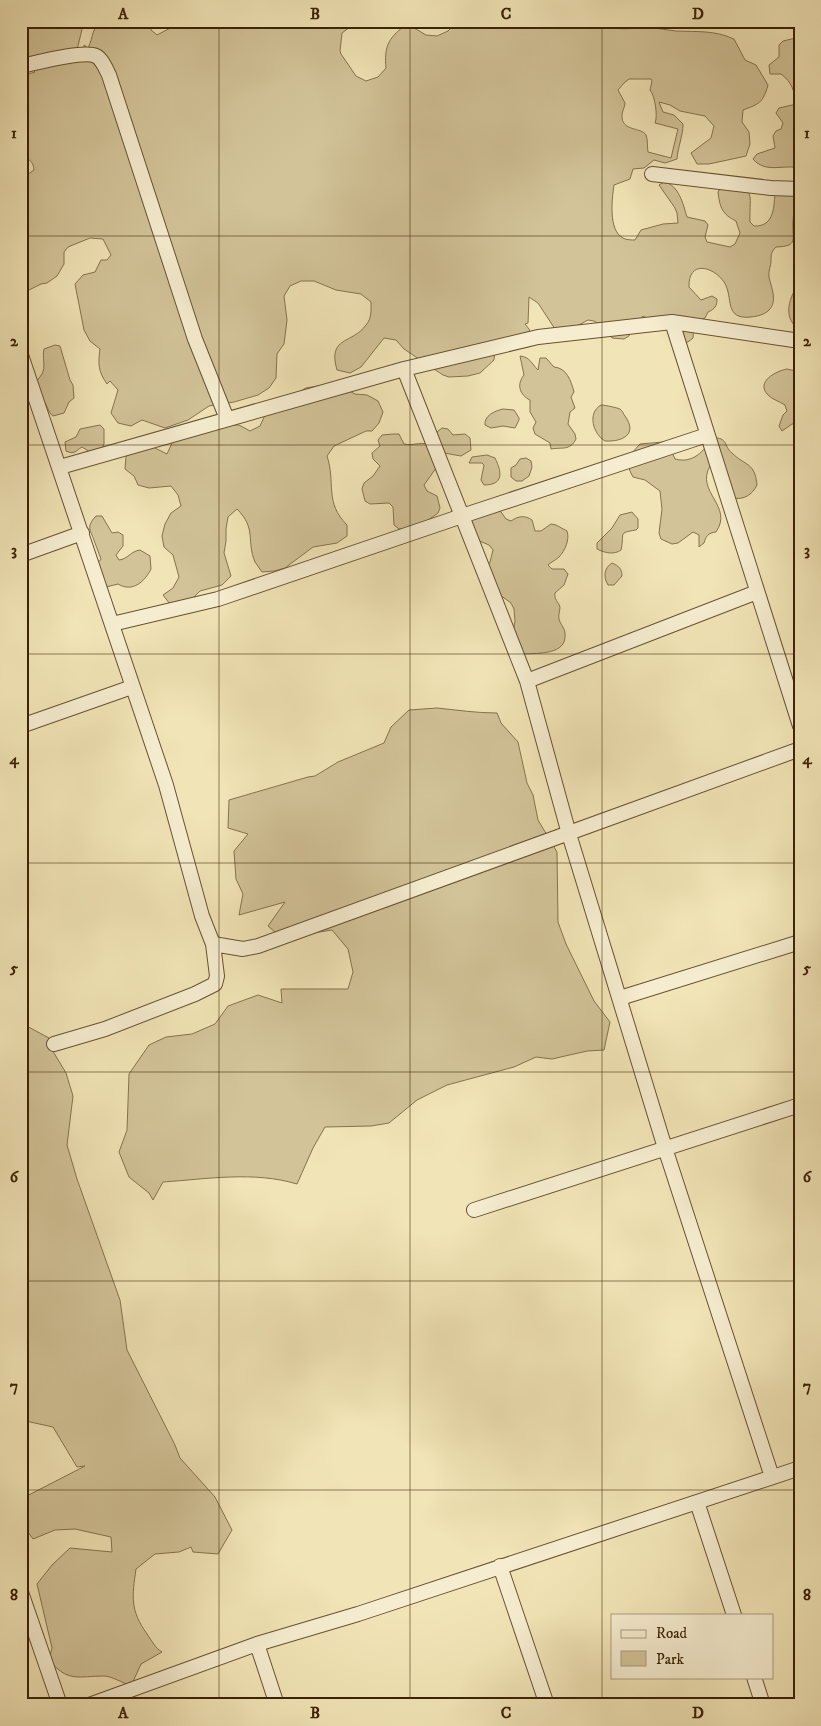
<svg xmlns="http://www.w3.org/2000/svg" width="821" height="1726" font-family="'IM FELL DW Pica',serif">
<rect width="100%" height="100%" fill="#f1e4b6"/>
<filter id="stains"><feTurbulence type="fractalNoise" baseFrequency=".004" numOctaves="4"/><feColorMatrix values="0 0 0 0 .2 0 0 0 0 .09 0 0 0 0 .02 0 0 0 .5 -.17"/></filter>
<radialGradient id="worn" r=".72"><stop offset=".6" stop-color="#630" stop-opacity="0"/><stop offset="1" stop-color="#630" stop-opacity=".3"/></radialGradient>
<path fill="#d2c398" stroke="#86724e" fill-rule="evenodd" d="M21 21H84L77 50 84 53V45L88 48C94 37 91 25 104 22L150 21 151 30 157 35 176 25 177 21H354V24L342 33 340 51 341 54 356 76 366 81 378 77 386 68C384 47 388 39 404 26L416 29 426 35 437 36 448 31 458 21H591C609 32 629 28 649 28 658 28 667 30 676 31 698 32 714 30 734 39L745 60 756 65 768 85C763 103 759 104 743 110L742 122 749 132 750 144 746 156 709 164H697L691 153 711 138 714 126 705 116 680 111 670 105 659 102 663 112 674 115 683 124C683 136 678 146 677 159L665 163 654 160 644 168 633 169 630 179 614 185C612 199 608 230 623 238 626 240 632 240 635 240L641 230 663 224 678 223 677 213 675 208 659 185 664 182C679 185 683 204 687 217L705 221 708 225 705 237 707 242 730 247 735 244 740 233 736 221C722 214 720 208 718 192L721 187C758 189 749 191 750 222L754 226C775 227 774 205 775 191L796 194C796 204 793 212 793 222 792 240 799 246 776 247 771 252 771 255 771 261 771 266 768 271 769 277 771 287 778 301 769 310 764 315 758 316 751 317 723 320 734 297 724 282 713 266 688 260 689 287L701 300 712 296 717 299C717 306 715 309 708 312L705 318 694 323 693 338 688 342 682 343 672 332 643 316 631 330 629 336 624 339 612 338 606 328 594 321 588 320 577 326 555 329 538 303 529 297 528 323 525 324 529 329 534 340 531 346C517 351 510 344 495 349L494 360 480 373 468 376 449 377 443 375 404 349 396 340 384 338 361 367 350 373 337 370C327 336 353 344 366 325 372 318 371 310 371 302L361 294 336 290 314 281H301L290 286 284 296 287 320 284 344 277 354 276 378 269 388 258 395 234 402 209 406 188 420 165 428 142 420 131 426 118 423 111 413 118 390 110 381 107 384C98 371 98 364 100 349L90 341 84 330 75 284 83 275 95 272 101 260H107L111 255 103 239 90 238 68 247 64 252V264L57 276 47 283 41 284 21 294V265L23 261 21 260V239L25 233 24 227 21 224V179L34 170C34 162 28 158 21 156V76L35 72 29 66 21 67ZM629 79H651L652 81 650 90C655 96 658 116 655 123L678 129 671 158 648 152C647 147 648 139 646 135 642 127 621 132 622 115 622 111 625 107 625 103L618 90 624 83Z
M800 37V168C783 164 766 174 753 159L757 154 775 148 773 136 776 131 781 129 783 123 776 113 779 108 797 104C794 91 792 82 781 74H770L769 65 779 57V45L783 41Z
M800 272V330C783 319 788 301 797 286L795 274Z
M55 345 60 346 70 380 73 385 74 398 69 402 64 413 53 416C48 412 48 407 44 401L31 402 26 398C29 388 36 383 42 374 46 367 42 357 44 349Z
M520 356C530 357 531 363 538 370L540 358H546L554 367C567 368 571 381 574 392L571 397 575 408 570 412 568 424 575 434 576 439C570 451 562 447 551 449L550 443 535 434 533 428 536 422 530 412V400C520 395 516 385 524 375Z
M787 369 800 372V424H792L782 431 779 426 783 415 787 411 785 405C779 401 773 400 768 395 755 382 776 371 787 369Z
M318 386H331L344 388 355 394 367 395 378 401 383 412 379 423 372 431H366L334 446 327 456C336 483 324 502 347 525V536L337 543 313 547 285 568 274 571 262 572C260 569 257 565 255 562 246 541 257 529 237 509L228 517 226 529V541L224 553 231 576 222 585 200 591 191 600 170 604 163 595 173 588 179 577 173 555 164 547 162 536 165 524 171 513 181 506 178 495 171 486 149 488 138 485 134 476 125 469 126 457 133 447 145 443 167 454 172 443 180 434 215 425H239L250 431 260 426 265 415 295 394 306 388Z
M601 405C605 405 618 408 620 409 622 410 624 415 625 416 638 434 623 442 605 441 593 434 587 413 601 405Z
M503 409 514 410 519 418V420L515 428 503 426 491 428 485 425C484 416 494 411 503 409Z
M100 425 104 429V444L101 450 90 452 82 447C75 451 75 455 66 451L65 442 76 437 80 429Z
M442 428 448 429 453 435 465 434 470 438 471 450 461 456 444 453 436 438 437 432Z
M393 434H399L404 444C413 446 419 442 427 444L439 464 424 485 427 491 437 496 440 508 438 513C427 522 413 528 399 529L394 525 393 507 389 503 370 504 365 501 362 489 364 483 373 476 380 466 373 459 372 453 380 446 378 440 382 435Z
M712 438C729 437 723 446 732 453 745 466 755 462 757 485 752 495 744 500 733 498L716 466H710C695 492 734 506 716 532 708 533 706 536 704 543L699 547V535L693 532 678 543 672 544 661 539 659 533 662 509 660 491 645 480 633 477C624 461 629 456 640 444L663 442 668 443 675 459C693 464 704 451 712 438Z
M487 455 495 458C502 472 504 485 484 485L481 480 484 465 482 463H469L472 457Z
M526 458 531 461 532 467 529 476 522 481H516L511 477V468L516 465 520 459Z
M499 509 506 519 511 521C518 516 525 515 532 520L535 531H541L551 524 556 525 567 531C570 539 565 551 559 557 556 560 551 562 548 565L552 569H564L568 574 564 585 555 593C554 600 558 601 560 607 560 611 558 615 559 619 560 624 565 628 565 634 567 655 538 653 524 654L513 633 515 621 514 609 511 603 496 592 487 567 490 562 493 550 489 545 477 540 468 519Z
M632 512 638 519V528L636 530C617 533 625 533 621 550 614 555 605 553 597 549V543L612 528 620 515Z
M96 516H102L112 533 118 532 123 535V546L116 555 119 560C128 559 131 551 140 550L150 556 151 569C145 581 133 593 118 584L106 587 97 564 101 559C99 554 97 548 95 543 91 530 85 528 96 516Z
M612 563C619 566 622 569 622 576L614 585H608C603 577 604 568 612 563Z
M437 708C457 710 476 713 497 713L501 723 518 742 527 783 533 795 538 820 557 852 558 922 566 944 594 1001 610 1022 604 1050 587 1051 552 1059 536 1057 514 1067 447 1085 417 1100 389 1123 371 1126 325 1127 313 1148 297 1184C254 1171 207 1179 163 1182L153 1200 149 1193 129 1177 119 1152 127 1130 129 1074 149 1045 166 1037 192 1034 215 1024 228 1006 258 995 282 1003 281 989H348L353 972 348 949 332 930 282 938 268 926 285 902 239 915 243 894 236 879 234 851 248 834 228 828 229 800 308 777 315 776 338 762 384 743 391 727 409 710Z
M21 1023 49 1038 51 1048 66 1073 73 1096 67 1145 77 1179 120 1300 127 1350 175 1445 180 1458 215 1497 232 1530 218 1554 193 1552 191 1547 179 1552 155 1554 136 1569C132 1597 130 1610 147 1634 152 1641 155 1648 162 1652L141 1664 131 1686C123 1683 113 1677 105 1676 78 1676 68 1683 49 1660L52 1648 37 1584 52 1565 70 1548 112 1552 111 1537 75 1529 55 1530 33 1539 21 1523V1499L85 1466 77 1467 53 1427 21 1420Z"/>
<g fill="none" stroke-linecap="round" stroke-linejoin="round">
<g stroke="#685230" stroke-width="16">
<path id="minor" d="M21 66C36 63 84 50 96 56 102 59 106 69 109 75L195 339 227 419
M652 174 771 188 800 189
M672 322 800 726
M21 355 166 785 202 916 213 944 217 976 215 984 195 994 105 1029 54 1044
M404 369 527 681 569 834 665 1148 772 1477
M60 467 404 369 538 337 672 322 800 341
M21 555 82 533
M112 624 218 599 462 516 707 435
M527 681 757 592
M21 726 132 687
M213 944 243 949 258 946 800 749
M620 998 800 942
M474 1210 800 1105
M697 1502 734 1615
M500 1566 547 1705
M21 1592 60 1705
M257 1644 277 1705
M754 1677 763 1705
M89 1705 257 1644 358 1614 800 1468"/>
</g>
<use href="#minor" stroke="#f6edd0" stroke-width="14"/>
</g>
<path fill="none" stroke="#3b2104" stroke-width="1" stroke-opacity="0.55" d="M219 21V1705M410 21V1705M602 21V1705M21 236H800M21 445H800M21 654H800M21 863H800M21 1072H800M21 1281H800M21 1490H800"/>
<rect width="821" height="1726" fill="none" stroke="#f1e4b6" stroke-width="55"/>
<rect x="611" y="1614" width="162" height="65" fill="#f6edd0" stroke="#ab9b7e"/>
<rect x="621" y="1630" width="25" height="8" fill="#f6edd0" stroke="#ab9b7e"/>
<text x="656" y="1638" font-size="15" fill="#3b2104">Road</text>
<rect x="621" y="1651" width="25" height="15" fill="#d2c398" stroke="#ab9b7e"/>
<text x="656" y="1664" font-size="15" fill="#3b2104">Park</text>
<rect x="28" y="28" width="766" height="1670" fill="none" stroke="#3b2104" stroke-width="2"/>
<g font-size="16" text-anchor="middle" font-weight="bold" fill="#3b2104">
<text x="123" y="19">A</text>
<text x="315" y="19">B</text>
<text x="506" y="19">C</text>
<text x="698" y="19">D</text>
<text x="14" y="138">1</text>
<text x="807" y="138">1</text>
<text x="14" y="346">2</text>
<text x="807" y="346">2</text>
<text x="14" y="555">3</text>
<text x="807" y="555">3</text>
<text x="14" y="764">4</text>
<text x="807" y="764">4</text>
<text x="14" y="973">5</text>
<text x="807" y="973">5</text>
<text x="14" y="1182">6</text>
<text x="807" y="1182">6</text>
<text x="14" y="1391">7</text>
<text x="807" y="1391">7</text>
<text x="14" y="1600">8</text>
<text x="807" y="1600">8</text>
<text x="123" y="1718">A</text>
<text x="315" y="1718">B</text>
<text x="506" y="1718">C</text>
<text x="698" y="1718">D</text>
</g>
<rect width="100%" height="100%" filter="url(#stains)"/>
<rect width="100%" height="100%" fill="url(#worn)"/>
</svg>
